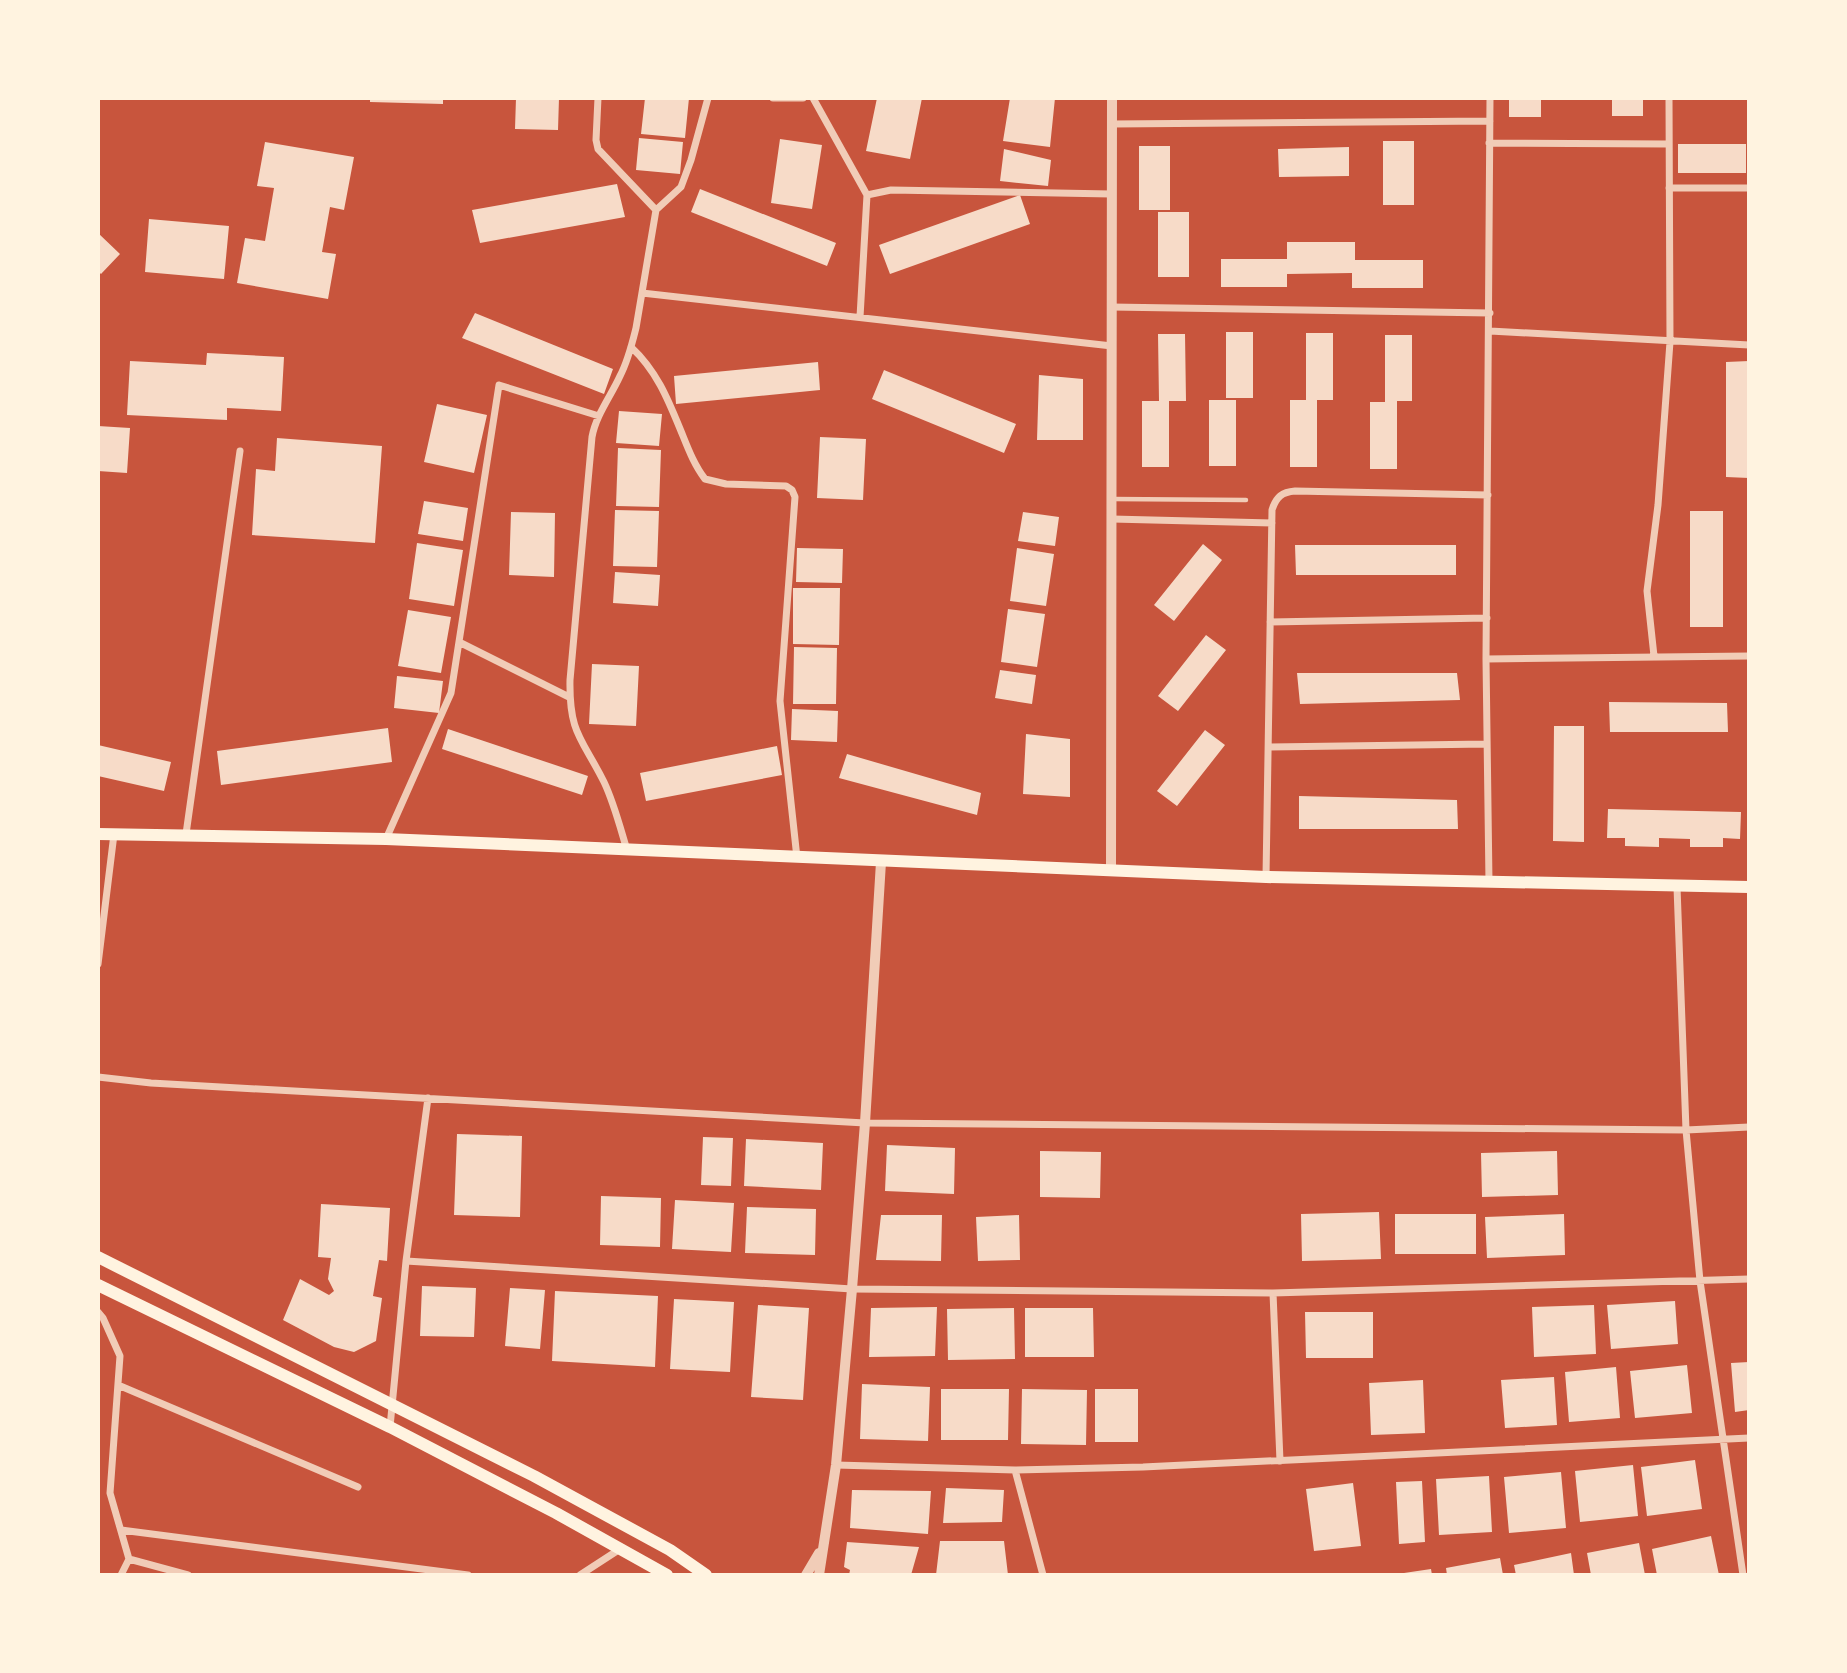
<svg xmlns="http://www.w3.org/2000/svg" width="1847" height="1673" font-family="Figtree,sans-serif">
<rect width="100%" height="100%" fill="#c8553d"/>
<path fill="#f7dbc8" d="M370 98H443V104L370 102Z
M516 98H559L558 130 515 129Z
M645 98H689L685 138 641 134Z
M877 98H922L910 159 866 151Z
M1010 98H1055L1050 147 1003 141Z
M1509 98H1541V117H1509Z
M1612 98H1643V116H1612Z
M639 138 683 142 680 174 636 170Z
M780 139 822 145 812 209 771 203Z
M1383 141H1414V205H1383Z
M265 142 354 157 344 210 330 207 322 252 336 254 328 299 237 283 245 238 265 241 274 188 257 186Z
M1678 144H1746V173H1678Z
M1139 146H1170V210H1139Z
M1349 147V176L1279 177 1278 149Z
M1004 149 1051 160 1048 186 1000 181Z
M617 184 625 217 480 243 472 210Z
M700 189 836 243 827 266 691 212Z
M1020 195 1030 224 890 274 879 245Z
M1158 212H1189V277H1158Z
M149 219 229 226 224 279 145 272Z
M98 233 120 254 101 274 98 271Z
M1287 242H1355V260H1423V288H1352V273L1287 274V287H1221V259H1287Z
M475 313 613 369 604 394 462 338Z
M1226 332H1253V398H1226Z
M1306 333H1333V400H1317V467H1290V400H1306Z
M1158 334H1185L1186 401H1169V467H1142V401H1159Z
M1385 335H1412V401H1397V469H1370V402H1385Z
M207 353 284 357 281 411 227 408V420L127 415 130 361 206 365Z
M1749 361V478L1726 477V362Z
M818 362 820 390 676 404 674 376Z
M884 370 1016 424 1004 453 872 399Z
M1039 375 1083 379V440H1037Z
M1209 400H1236V466H1209Z
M437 404 487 415 474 473 424 462Z
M619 411 662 414 659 446 616 443Z
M98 426 130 428 127 473 98 471Z
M820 437 866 439 863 500 817 498Z
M277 438 382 446 375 543 252 535 256 469 275 471Z
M618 448 661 450 659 507 616 506Z
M424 501 468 508 463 541 418 534Z
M615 510 659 511 657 567 613 566Z
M1690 511H1723V627H1690Z
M511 512 555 513 554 577 509 575Z
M1023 512 1059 517 1055 546 1018 541Z
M417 543 463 550 454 606 409 599Z
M1203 544 1222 560 1174 621 1154 605Z
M1295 545H1456V575H1296Z
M797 548 843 549 842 583 796 582Z
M1017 548 1054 554 1046 606 1010 601Z
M615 572 660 575 658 606 613 603Z
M793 588H840L839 645 793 644Z
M1008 609 1045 614 1037 667 1001 662Z
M408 610 451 617 441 673 398 666Z
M1206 635 1226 650 1178 711 1158 696Z
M794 647 837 648 836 704H793Z
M592 664 639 666 636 726 589 724Z
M1000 670 1036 675 1032 704 995 698Z
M1297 673H1457L1460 700 1300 704Z
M397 676 443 681 439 713 394 708Z
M1609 702 1727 703 1728 732H1610Z
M792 709 838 711 837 742 791 740Z
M1554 726H1584V842L1553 841Z
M388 728 392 762 221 785 217 751Z
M448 729 588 776 582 795 442 749Z
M1205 730 1225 745 1177 806 1157 791Z
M1026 734 1070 739V797L1023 794Z
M98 745 171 762 164 791 98 776Z
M777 746 782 775 646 801 640 773Z
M847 754 981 793 977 815 839 778Z
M1299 796 1457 800 1458 829H1299Z
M1608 809 1741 812 1740 839 1723 838V847H1690V839L1659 838V847L1625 846V838H1607Z
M457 1134 522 1136 520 1217 454 1215Z
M703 1137 733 1138 731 1186 701 1185Z
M746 1139 823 1143 821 1190 744 1186Z
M887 1145 955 1148 954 1194 885 1191Z
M1040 1151 1101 1152 1100 1198 1040 1197Z
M1557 1151 1558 1195 1482 1197 1481 1153Z
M601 1196 661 1198 660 1247 600 1245Z
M675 1200 734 1203 731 1252 672 1249Z
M321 1204 390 1208 387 1261 379 1260 373 1296 382 1298 376 1341 354 1352 334 1347 283 1320 300 1279 329 1295 334 1291 328 1279 331 1258 318 1257Z
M747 1207 816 1209 815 1255 745 1253Z
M1379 1212 1381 1259 1302 1261 1301 1214Z
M1395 1214H1476V1254H1395Z
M1564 1214 1565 1255 1487 1258 1485 1217Z
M881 1215H942L941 1261 876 1260Z
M1019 1215 1020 1260 978 1261 976 1217Z
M422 1286 476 1288 474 1337 420 1336Z
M510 1288 545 1290 540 1349 505 1346Z
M555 1291 658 1296 655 1367 552 1361Z
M674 1299 734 1302 730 1372 670 1369Z
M1675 1301 1678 1344 1611 1349 1607 1305Z
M758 1305 809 1308 803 1400 751 1397Z
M1594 1305 1596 1354 1534 1357 1532 1307Z
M937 1307 935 1356 869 1357 871 1308Z
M1014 1308 1015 1359 948 1360 947 1309Z
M1025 1308H1093L1094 1357H1025Z
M1305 1312H1373V1358H1306Z
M1749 1362V1410L1735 1412 1731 1363Z
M1687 1365 1692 1413 1635 1418 1630 1371Z
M1616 1367 1620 1418 1569 1422 1565 1372Z
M1554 1377 1557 1425 1505 1428 1501 1380Z
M1423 1380 1425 1433 1371 1435 1369 1383Z
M862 1384 930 1387 928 1441 860 1439Z
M941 1389H1009L1008 1440H941Z
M1022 1389 1087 1390 1086 1445 1021 1444Z
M1095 1389H1138V1442H1095Z
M1695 1460 1702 1509 1647 1516 1641 1467Z
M1633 1465 1638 1516 1580 1522 1575 1471Z
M1561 1472 1566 1528 1509 1533 1504 1477Z
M1489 1476 1492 1532 1439 1535 1436 1479Z
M1422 1481 1425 1542 1399 1544 1396 1482Z
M1353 1483 1361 1546 1314 1551 1306 1489Z
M946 1488 1004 1490 1002 1522 943 1523Z
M852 1490 931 1491 928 1534 850 1528Z
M1711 1536 1719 1575H1657L1652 1549Z
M940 1541H1004L1008 1575H936Z
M847 1542 919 1547 911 1575H849L850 1570 844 1567Z
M1639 1543 1645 1575H1591L1587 1553Z
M1571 1553 1574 1575H1516L1514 1565Z
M1500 1558 1503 1575H1447L1446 1568Z
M1431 1569 1432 1575H1404V1573Z"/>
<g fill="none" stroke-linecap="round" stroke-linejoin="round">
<path stroke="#f1ccb7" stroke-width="4.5" d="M1112 499 1246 500"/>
<path stroke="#f1ccb7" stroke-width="7" d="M598 98 596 140 598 149 656 210 636 328C632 344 628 361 620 376 611 396 596 415 592 437L570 680C569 734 582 738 604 782 614 803 620 827 627 850
M773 98H803
M813 98 867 195 860 317
M1112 124 1490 121
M1489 143 1668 144
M1669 188H1749
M867 195 891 190 1111 194
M656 210 681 187 691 160 708 98
M642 293 1112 346
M1111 307 1490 313
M1490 331 1749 345
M631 347C658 372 669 402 683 436 689 451 695 466 705 479L726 484 786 486 792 490 795 497 780 701 797 858
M1112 519 1272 523
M1270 622 1487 618
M461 643 569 697
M1654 656 1647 591 1658 505 1670 342 1669 98
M1486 659 1749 656
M1269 747 1487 744
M186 834 240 451
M386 839 451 693 499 385 599 416
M1266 877 1272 510C1276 497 1282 492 1295 491L1488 495
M1489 882 1486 659 1490 98
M1677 887 1686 1130 1700 1281 1743 1575
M98 964 114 834
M98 1077 151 1083 865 1123 1686 1130 1749 1127
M406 1261 852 1289 1273 1293 1749 1279
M1273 1293 1280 1461
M98 1312 103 1318 120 1356 110 1493 129 1559 121 1575
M118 1385 358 1487
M390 1427 406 1261 428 1098
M836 1465 1015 1470 1143 1467 1749 1438
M1015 1470 1043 1575
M121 1530 468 1575
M129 1559 188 1575
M580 1575 620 1549"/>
<path stroke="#f1ccb7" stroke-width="10" d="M1111 870 1112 98
M806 1575 819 1553
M819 1575 836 1465 852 1289 865 1123 881 862"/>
<path stroke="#fff3e0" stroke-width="12" d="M98 834 386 839 1266 877 1749 887
M98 1257 534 1476 670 1550 706 1575
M98 1285 390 1427 556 1513 667 1575"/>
</g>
<rect width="1847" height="1673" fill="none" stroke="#fff3e0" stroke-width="200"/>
</svg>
